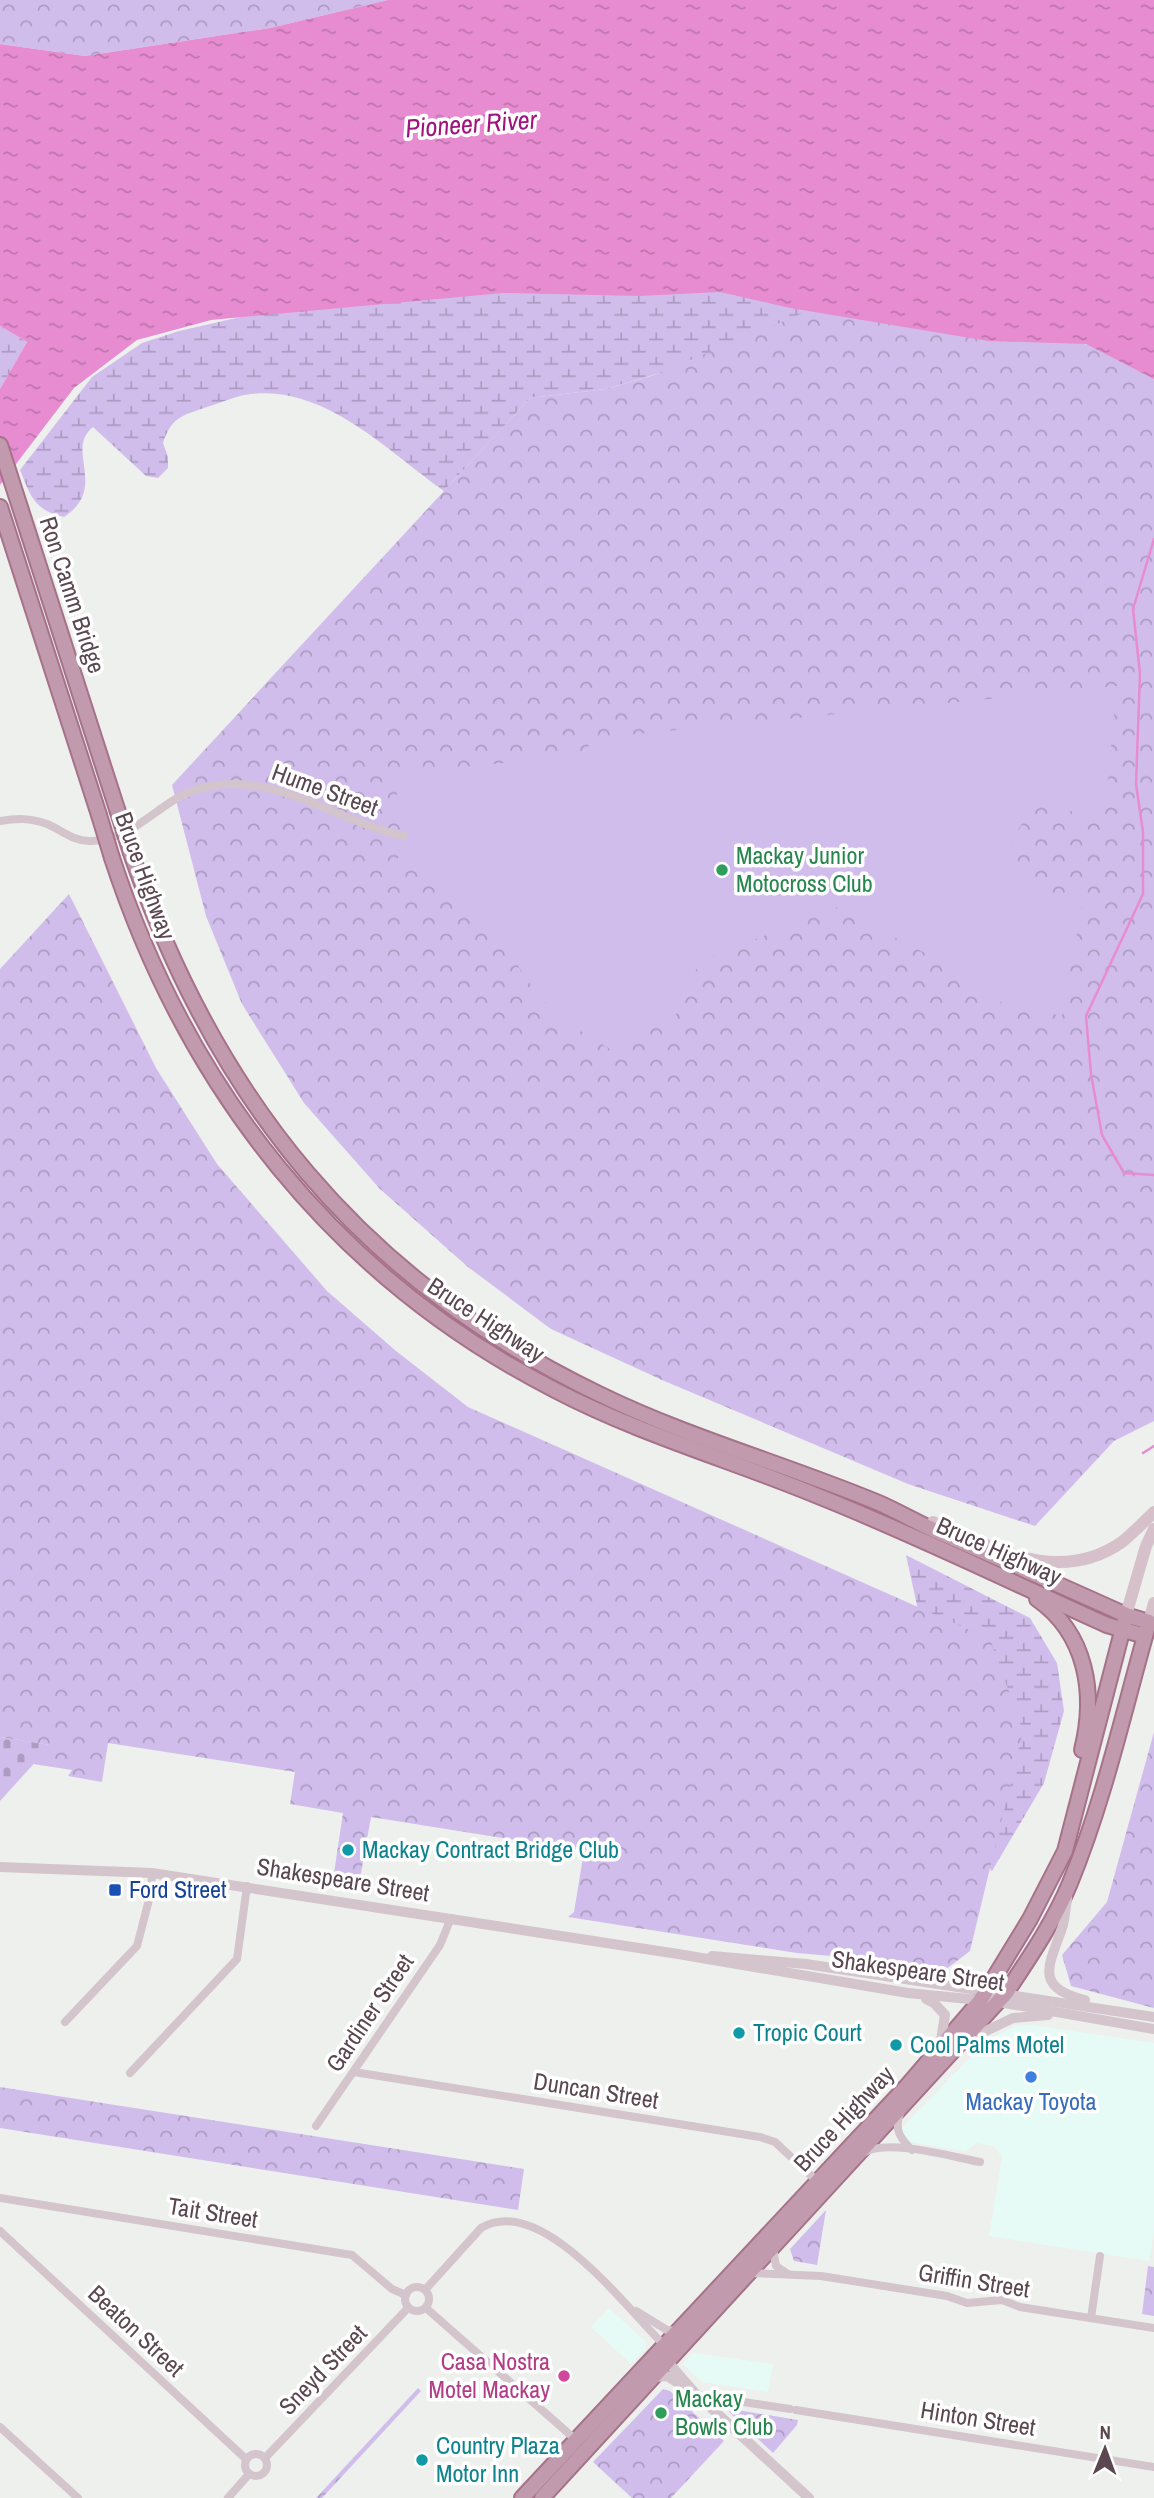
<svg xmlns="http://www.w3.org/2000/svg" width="1154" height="2498" font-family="'Archivo Narrow',sans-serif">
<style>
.commercial{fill:#e7fbf6}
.wetland{fill:url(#wetland-marsh)}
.cemetery{fill:url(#cemetery-stones)}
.park{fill:url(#park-crowns)}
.pitch{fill:#d1bdec}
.water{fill:url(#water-ripples)}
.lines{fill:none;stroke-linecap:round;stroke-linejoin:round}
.stream{stroke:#e78cd1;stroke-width:2.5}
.trunk-casing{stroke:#a67289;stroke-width:18}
.minor{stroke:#d4c4cc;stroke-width:8}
.tertiary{stroke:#d4c4cc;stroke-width:10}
.secondary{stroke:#d6c1ca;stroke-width:12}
.trunk{stroke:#c29aad;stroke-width:14}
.trunk-bridge-casing{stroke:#a67289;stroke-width:18;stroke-linecap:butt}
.trunk-bridge{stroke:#c29aad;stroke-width:14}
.leisure-dot{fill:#2e9e5b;stroke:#fff;stroke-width:2.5}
.culture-dot{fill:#0f9aa8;stroke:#fff;stroke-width:2.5}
.transit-dot{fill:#1a4fb4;stroke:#fff;stroke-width:2.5}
.shop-dot{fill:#3f7fe0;stroke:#fff;stroke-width:2.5}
.hotel-dot{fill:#d1479c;stroke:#fff;stroke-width:2.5}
.labels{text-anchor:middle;stroke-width:7;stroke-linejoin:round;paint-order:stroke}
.street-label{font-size:24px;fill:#5a4750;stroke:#fff}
.leisure-label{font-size:24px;fill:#27864d;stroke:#fff;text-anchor:start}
.culture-label{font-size:24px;fill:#0d838f;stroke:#fff;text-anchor:start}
.transit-label{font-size:24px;fill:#164399;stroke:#fff;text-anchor:start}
.shop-label{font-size:24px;fill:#366cbe;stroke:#fff}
.hotel-label{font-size:24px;fill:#b23c85;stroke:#fff;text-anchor:end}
.water-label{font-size:26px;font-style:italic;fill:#a0137d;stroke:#fff}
</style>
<defs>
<pattern id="wetland-marsh" width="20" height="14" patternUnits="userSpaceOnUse" patternTransform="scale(1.75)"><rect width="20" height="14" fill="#d1bdec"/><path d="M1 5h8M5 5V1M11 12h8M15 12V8" fill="none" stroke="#ad9bc2"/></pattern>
<pattern id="cemetery-stones" width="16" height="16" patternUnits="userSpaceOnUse" patternTransform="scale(1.75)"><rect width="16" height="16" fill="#d1bdec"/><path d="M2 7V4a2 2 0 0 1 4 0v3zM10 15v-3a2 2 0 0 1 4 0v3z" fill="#ad9bc2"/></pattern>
<pattern id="park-crowns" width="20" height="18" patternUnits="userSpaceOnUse" patternTransform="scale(1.75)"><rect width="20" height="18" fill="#d1bdec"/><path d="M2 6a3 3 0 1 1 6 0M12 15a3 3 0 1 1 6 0" fill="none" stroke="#ad9bc2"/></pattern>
<pattern id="water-ripples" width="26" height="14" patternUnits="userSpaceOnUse" patternTransform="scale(1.75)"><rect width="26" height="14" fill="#e78cd1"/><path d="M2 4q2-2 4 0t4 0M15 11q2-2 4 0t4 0" fill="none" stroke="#be74ac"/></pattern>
</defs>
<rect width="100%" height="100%" fill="#edf0ed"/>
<g class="commercial">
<path d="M1032,2025L1154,2043V2233L1149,2261L989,2236L1002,2157L994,2146L977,2143L966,2151L897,2140L895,2135L985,2042L1015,2026Z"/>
<path d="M609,2308L645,2341L646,2349L631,2364L591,2327Z"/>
<path d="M693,2353L773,2364L768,2392L702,2382L683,2364Z"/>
</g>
<g class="wetland">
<path d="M762,286L802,310L852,317L719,349L663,372L606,389L530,398L444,491C389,452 325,385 251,394C238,395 223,402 210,406C185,415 172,415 163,443L168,457V468L158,478L146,476L93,427C64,450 109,487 64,517C34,510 31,497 20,470L92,377L142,343L179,331L271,310L533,290Z"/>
<path d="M0,326L27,342L0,389Z"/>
<path d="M906,1555L1030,1618L1057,1663L1064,1711L1044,1783L992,1871L953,1822L928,1656Z"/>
</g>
<path class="cemetery" d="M0,1737L51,1745L0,1801Z"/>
<g class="park">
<path d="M0,0H388L270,28L85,56L0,44Z"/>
<path d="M818,307L954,312L1154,361V1421L1114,1441L1035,1526L908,1484L662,1380L551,1329L468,1267L380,1189L304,1103L242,1004L206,916L172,785L530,398L606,389L654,375Z"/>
<path d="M69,894L156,1068L217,1164L327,1291L396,1351L468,1407L990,1639L1023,1731L970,1951L945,1970L890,1961L797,1953L568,1917L574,1912L584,1851L371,1817L359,1884L333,1880L343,1813L290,1804L295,1772L108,1743L102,1782L68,1776L72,1770L33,1764L50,1745L0,1737V969Z"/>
<path d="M1154,1732V2008L1071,1986L1062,1955L1107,1902Z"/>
<path d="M0,2087L524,2169L518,2210L0,2128Z"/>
<path d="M826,2210L817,2265L794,2261L790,2249Z"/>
<path d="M1148,2266L1154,2267V2316L1142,2314Z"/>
<path d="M418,2388L421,2391L322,2498H316Z"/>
<path d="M663,2389L670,2391L724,2441L671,2498H632L593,2462Z"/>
<path d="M731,2409L798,2420L797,2425L773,2453L729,2412Z"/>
</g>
<path class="pitch" d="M1117,686L1104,819L1081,822L1058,796C1029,813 1016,823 1009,856L1029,872L1043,893L1084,895L1062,1016L966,994L943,962L867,924L840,906L700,961L670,1028L639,1020L615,1052L561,1019L535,991L510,954L416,868L397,862L405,829L398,805L395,774L579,755L597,738Z"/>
<path class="water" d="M388,0H1154V379L1086,344L988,341L790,308L720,292L639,296L503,293L211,320L137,340L74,388L0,485V389L27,342L0,326V44L85,56L270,28Z"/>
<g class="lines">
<g class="stream">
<path d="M1154,539L1133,609L1140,674L1136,784L1143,832V894L1086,1016L1091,1074L1102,1135L1124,1173L1154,1175"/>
<path d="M1143,1453L1154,1446"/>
</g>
<defs>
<g id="trunk">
<path d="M0,445L117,809"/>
<path d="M0,507L99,815"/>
<path d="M131,853C216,1100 361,1280 599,1394C689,1438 788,1465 881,1504C899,1512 916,1522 934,1530C998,1558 1062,1586 1126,1615L1149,1622C1124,1709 1105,1798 1070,1883C1054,1922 1029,1958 1006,1993L542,2498"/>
<path d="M112,858C188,1090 336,1278 555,1390C639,1434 731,1460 818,1496C916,1535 1011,1582 1107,1625L1145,1636"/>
<path d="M1037,1599C1087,1634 1096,1694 1082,1750"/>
<path d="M522,2498L906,2087L980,2001L1030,1919L1065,1851L1125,1620"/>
</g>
</defs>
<use href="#trunk" class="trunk-casing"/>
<g class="minor">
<path d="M0,821C17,818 30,818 47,824C62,830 74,842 91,841C132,840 154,808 185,794C261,760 332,821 404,836"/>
<path d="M65,2022L137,1946L151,1892L152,1873"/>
<path d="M354,2072L760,2137L775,2142L818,2182"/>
<path d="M130,2073L237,1959L247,1886"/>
<path d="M900,2113C894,2130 900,2138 912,2150"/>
<path d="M316,2126L440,1945L451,1918"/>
<path d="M863,2153C887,2138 953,2157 980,2162"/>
<path d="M0,2198L352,2255L392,2289L406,2295"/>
<path d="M0,2231L246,2459"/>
<path d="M773,2249L776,2266L788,2274"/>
<path d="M751,2273L821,2276L947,2296L967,2303L1002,2300L1020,2307L1154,2328"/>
<circle cx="417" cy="2299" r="12"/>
<path d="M425,2290L481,2228C541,2192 627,2309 664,2345"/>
<path d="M426,2308L576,2440"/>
<path d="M636,2311L667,2330L677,2331"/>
<path d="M1091,2318L1100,2256"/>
<path d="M697,2395L790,2409"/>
<path d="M796,2410L1154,2467"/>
<path d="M0,2427L78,2498"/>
<circle cx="256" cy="2465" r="11"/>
<path d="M265,2458L408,2308"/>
<path d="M228,2498L249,2474"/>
</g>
<g class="tertiary">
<path d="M0,1867L152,1873L678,1954L908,1993L999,2002L1154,2029"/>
<path d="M1067,1898C1066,1907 1065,1916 1063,1925C1051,1963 1031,1987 1085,2000"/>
<path d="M712,1956L806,1964L1154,2017"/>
<path d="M926,1999L934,2003L945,2015L940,2046"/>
<path d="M965,2041L1013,2018L1048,2015"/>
<path d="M668,2362L694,2392"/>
<path d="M654,2377L667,2376L696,2394L809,2498"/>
</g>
<g class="secondary">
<path d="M933,1522C994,1548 1059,1586 1122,1542C1133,1533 1144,1522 1154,1512"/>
<path d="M1126,1615L1146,1546L1154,1529"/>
<path d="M1149,1622L1154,1603"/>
</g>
<use href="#trunk" class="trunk"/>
<defs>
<g id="trunk-bridge">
<path d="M117,809L131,853"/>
<path d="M99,815L112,858"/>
</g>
</defs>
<use href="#trunk-bridge" class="trunk-bridge-casing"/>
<use href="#trunk-bridge" class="trunk-bridge"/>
</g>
<g class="leisure-dot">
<circle cx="722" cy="870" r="7"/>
<circle cx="661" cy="2413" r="7"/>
</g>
<g class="culture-dot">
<circle cx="348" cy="1850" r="7"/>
<circle cx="739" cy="2033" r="7"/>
<circle cx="896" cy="2045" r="7"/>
<circle cx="422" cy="2460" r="7"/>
</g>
<rect class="transit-dot" x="108" y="1883" width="14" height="14" rx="3.5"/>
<circle class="shop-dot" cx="1031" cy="2077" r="7"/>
<circle class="hotel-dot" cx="564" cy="2376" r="7"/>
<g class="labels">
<g class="street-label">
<text transform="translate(72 595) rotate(72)" y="8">Ron Camm Bridge</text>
<text transform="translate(325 790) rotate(20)" y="8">Hume Street</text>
<text transform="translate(145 876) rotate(70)" y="8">Bruce Highway</text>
<text transform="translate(486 1320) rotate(33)" y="8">Bruce Highway</text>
<text transform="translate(999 1551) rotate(24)" y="8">Bruce Highway</text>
<text transform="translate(343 1880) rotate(9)" y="8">Shakespeare Street</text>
<text transform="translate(918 1971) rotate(8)" y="8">Shakespeare Street</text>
<text transform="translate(370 2013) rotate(-56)" y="8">Gardiner Street</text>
<text transform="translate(596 2091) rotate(9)" y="8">Duncan Street</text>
<text transform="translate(844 2119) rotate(-47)" y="8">Bruce Highway</text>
<text transform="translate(213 2213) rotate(9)" y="8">Tait Street</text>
<text transform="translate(974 2281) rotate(9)" y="8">Griffin Street</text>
<text transform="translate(136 2331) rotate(43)" y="8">Beaton Street</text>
<text transform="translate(323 2370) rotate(-46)" y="8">Sneyd Street</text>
<text transform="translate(978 2419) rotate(9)" y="8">Hinton Street</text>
</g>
<g class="leisure-label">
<text x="736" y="864">Mackay Junior<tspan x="736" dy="28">Motocross Club</tspan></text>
<text x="675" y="2407">Mackay<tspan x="675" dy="28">Bowls Club</tspan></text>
</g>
<g class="culture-label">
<text x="362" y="1858">Mackay Contract Bridge Club</text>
<text x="753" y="2041">Tropic Court</text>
<text x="910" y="2053">Cool Palms Motel</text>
<text x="436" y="2454">Country Plaza<tspan x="436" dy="28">Motor Inn</tspan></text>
</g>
<g class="transit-label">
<text x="129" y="1898">Ford Street</text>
</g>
<g class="shop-label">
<text x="1031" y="2110">Mackay Toyota</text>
</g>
<g class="hotel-label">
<text x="550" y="2370">Casa Nostra<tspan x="550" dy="28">Motel Mackay</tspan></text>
</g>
<g class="water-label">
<text transform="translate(471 124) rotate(-4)" y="9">Pioneer River</text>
</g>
</g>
<g transform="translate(1105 2449) rotate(1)" stroke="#ffffff" stroke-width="5" paint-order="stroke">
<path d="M0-5L12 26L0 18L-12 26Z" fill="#5a4750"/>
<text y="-10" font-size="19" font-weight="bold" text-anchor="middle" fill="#5a4750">N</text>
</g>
</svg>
